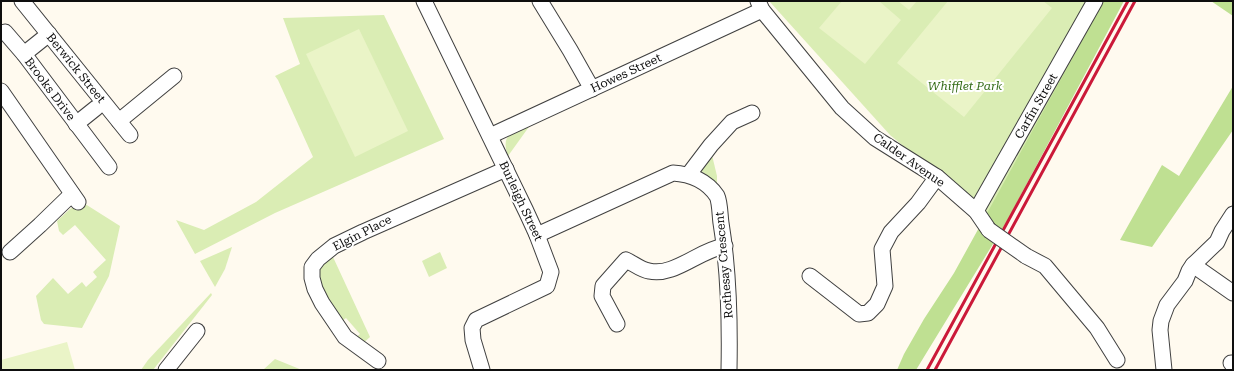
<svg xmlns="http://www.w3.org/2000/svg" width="1234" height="371" font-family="'Roboto Serif',serif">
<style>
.green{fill:#daedb4}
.forest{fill:#bfe092}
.pitch{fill:#eaf4c7}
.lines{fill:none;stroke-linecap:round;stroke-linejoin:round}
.minor-casing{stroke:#414141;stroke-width:17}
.minor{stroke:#fff;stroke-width:15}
.rail{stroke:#cb1939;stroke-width:3}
.minor-bridge-casing{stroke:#414141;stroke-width:17;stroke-linecap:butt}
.minor-bridge{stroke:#fff;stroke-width:15}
.labels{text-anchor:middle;stroke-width:4;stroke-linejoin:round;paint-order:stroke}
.street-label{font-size:12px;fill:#0e0e0e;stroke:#fff}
.park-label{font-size:12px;font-style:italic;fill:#356c18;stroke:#fff}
</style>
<rect width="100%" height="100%" fill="#fffaef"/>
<g class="green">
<path d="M771,1H1108L991,218L890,135L770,2Z"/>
<path d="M384,15L444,139L275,213L195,254L176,220L204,230L256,202L313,157L278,80L275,76L300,64L283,18Z"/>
<path d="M531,124L508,156C500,133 513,132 531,124Z"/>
<path d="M711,151L717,176V184L700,170Z"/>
<path d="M82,202L120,226L109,276L82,328L44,324L41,320L36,296L53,278L68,294L82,282L86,287L97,277L93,272L106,260L75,225L63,235L59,231L57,221L70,209Z"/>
<path d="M232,247L225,269L215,287L200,261Z"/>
<path d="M440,252L447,268L429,277L422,261Z"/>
<path d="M333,257L370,337L361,345L354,339L360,334L346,318L338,324L320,295L318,266Z"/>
<path d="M211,293L212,295L153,370H141L148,360Z"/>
<path d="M275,359L302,370H263Z"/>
</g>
<g class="forest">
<path d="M1104,1H1124L1007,221L916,370H897L904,354L924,319L954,273Z"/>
<path d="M1211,1H1233V16Z"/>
<path d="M1233,86V130L1152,247L1120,240L1162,165L1179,176Z"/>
</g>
<g class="pitch">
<path d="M842,1H879L901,20L865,64L819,28Z"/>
<path d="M898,1H917L909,10Z"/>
<path d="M948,1H1043L1052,8L964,117L897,63Z"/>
<path d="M359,29L408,131L355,157L306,54Z"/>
<path d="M67,342L75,370H1V360Z"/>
</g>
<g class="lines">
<defs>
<g id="minor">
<path d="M22,1L130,135"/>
<path d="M424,1L526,211L537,235L551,272L547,286L476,320L472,328L473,340L482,370"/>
<path d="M540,1L570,50L592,89"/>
<path d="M758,1L762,10L842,108L875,138L937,177L976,211L989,230"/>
<path d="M5,32L24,54L109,167"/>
<path d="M24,54L49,34"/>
<path d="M1,91L78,202"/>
<path d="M119,121L174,76"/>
<path d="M76,124L96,108"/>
<path d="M490,136L762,10"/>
<path d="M689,174L711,145L732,122L752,113"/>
<path d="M976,211L1095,1"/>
<path d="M537,235L673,173C690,174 707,181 717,196C720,202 720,217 721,223C729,272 730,321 729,370"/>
<path d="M10,252L40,225L72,194"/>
<path d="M1026,256L1045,266L1097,328L1117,360"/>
<path d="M1193,265L1233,293"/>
<path d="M810,276L859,314L868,313L877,304L885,286L882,249L891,232L918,203L937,177"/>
<path d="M617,324L602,296L603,286L626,260C633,263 641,270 649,271C674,277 699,250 725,246"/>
<path d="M378,361L345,337L322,303L315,289L312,278V267L318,259L334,246L363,232L506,169"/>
<path d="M1231,363H1233"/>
<path d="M166,370L197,331"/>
<path d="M1164,370L1160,330L1161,321L1167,305L1185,281L1189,271L1193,265L1217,242L1222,231L1233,214"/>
</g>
</defs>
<use href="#minor" class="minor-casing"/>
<use href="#minor" class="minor"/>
<g class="rail">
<path d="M927,370L1128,1"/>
<path d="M935,370L1135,1"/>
</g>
<defs>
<path id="minor-bridge" d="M989,230L1026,256"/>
</defs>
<use href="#minor-bridge" class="minor-bridge-casing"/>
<use href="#minor-bridge" class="minor-bridge"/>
</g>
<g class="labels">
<g class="street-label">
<text transform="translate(76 68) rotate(51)" y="4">Berwick Street</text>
<text transform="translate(626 73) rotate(-25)" y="4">Howes Street</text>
<text transform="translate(50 89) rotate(53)" y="4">Brooks Drive</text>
<text transform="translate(1036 106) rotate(-60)" y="4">Carfin Street</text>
<text transform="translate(909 160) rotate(35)" y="4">Calder Avenue</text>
<text transform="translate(521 201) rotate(65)" y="4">Burleigh Street</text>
<text transform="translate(362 233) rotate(-27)" y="4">Elgin Place</text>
<text transform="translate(724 265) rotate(-95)" y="4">Rothesay Crescent</text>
</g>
<g class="park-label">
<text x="965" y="90">Whifflet Park</text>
</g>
</g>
<rect width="1234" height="371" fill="none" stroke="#0e0e0e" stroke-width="4"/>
</svg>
